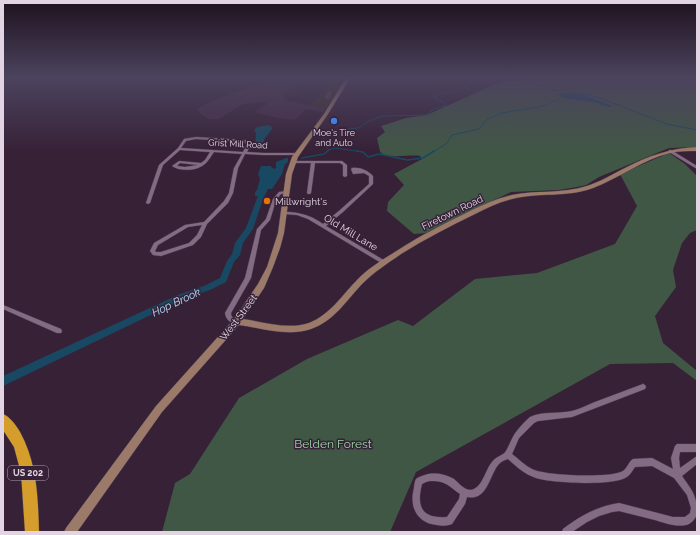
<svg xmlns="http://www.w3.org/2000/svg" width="700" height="535" font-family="Raleway,sans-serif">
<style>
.commercial{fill:#3d2e22}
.built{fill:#452b46}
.green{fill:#415745}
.water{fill:#194962}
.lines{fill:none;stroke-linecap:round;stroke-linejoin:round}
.stream-far1{stroke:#194962;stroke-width:1}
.stream{stroke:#194962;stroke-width:1.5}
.river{fill:#194962;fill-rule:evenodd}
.street-casing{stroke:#503f51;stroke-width:1}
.secondary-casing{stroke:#503f51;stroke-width:1}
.highway-casing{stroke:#503f51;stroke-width:1}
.street{fill:#846b84;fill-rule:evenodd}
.secondary{fill:#9c7a6a;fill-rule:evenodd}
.highway{fill:#d49d2c;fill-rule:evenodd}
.wall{fill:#583c59}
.shaded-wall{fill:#473148}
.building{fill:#664667;stroke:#473148}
.shop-dot{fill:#3f7fe0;stroke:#362137;stroke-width:1.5}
.food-dot{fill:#e8710a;stroke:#362137;stroke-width:1.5}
.labels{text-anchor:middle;stroke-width:3;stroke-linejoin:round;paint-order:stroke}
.far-poi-label{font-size:9px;fill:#e2d4e3;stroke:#362137}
.far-street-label{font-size:9px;fill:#e2d4e3;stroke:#362137}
.shield{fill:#362137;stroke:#ae9eaf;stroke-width:1}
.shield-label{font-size:9px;font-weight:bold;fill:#e2d4e3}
.poi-label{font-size:10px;fill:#e2d4e3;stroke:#362137;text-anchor:start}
.street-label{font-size:10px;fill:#e2d4e3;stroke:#362137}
.water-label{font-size:11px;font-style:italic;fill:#b6e1fb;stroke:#362137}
.near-park-label{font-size:12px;fill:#98d8a5;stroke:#362137}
</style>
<rect width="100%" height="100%" fill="#362137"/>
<path class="commercial" d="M333,78H343V80L329,105L327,108L311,105L325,90L322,88L325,83Z"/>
<path class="built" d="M273,78H301L308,80L282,94L286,101L326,108L323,112L306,109L295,120L278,118L254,112L267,104L265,102H255L243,104L219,119H210L203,116L197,109L212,101Z"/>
<g class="green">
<path d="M534,78H697V147L669,148L599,177L586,185L577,187L559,190L511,192L426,233L414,234L387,211L388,202L404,185L394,174L422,159L420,156C411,154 383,160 380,151C379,147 378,142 377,138L385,132L381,126L406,118L427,115L500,82L523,80Z"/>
<path d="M669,153L685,164L697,176V230L690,233L682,243L673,270L676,287L655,316L663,343L697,371V381L673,363L610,364L416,472L390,532H162L175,483L190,474L239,398L307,359L398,320L413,326L475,279L537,273L615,244L637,206L620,174Z"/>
</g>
<g class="water">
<path d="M562,92L581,94L613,106L608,107L597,103L564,98L558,95Z"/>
<path d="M269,125L273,128L265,138L261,148L255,150L256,133L254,130L257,127Z"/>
<path d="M286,158H288V162L285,164L282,174L272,189H268L264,197L255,196V192L257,190L260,179L258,174L261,166H270L274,169L276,168V162Z"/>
</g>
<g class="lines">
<g class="stream-far1">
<path d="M519,79L553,90H568"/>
<path d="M571,91L597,97L621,106"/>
<path d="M550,103L558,99"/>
<path d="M623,107L667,124L697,130"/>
<path d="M535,108L549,104"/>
<path d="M329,150L335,148L363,152"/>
<path d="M326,152L329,150L322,142L325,134L330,131L358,128L371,120L383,116L426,115L434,109L445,106L446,104L434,98L436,95L459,90L470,85V81L488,84L493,79L510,80L521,78"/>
<path d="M433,152L446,144L452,135L479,129L486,120L501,113L533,108"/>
</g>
<g class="stream">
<path d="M357,151L363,152L368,157L379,154L407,160L423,158L434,151"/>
<path d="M302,158L324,154L328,151"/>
</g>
<path class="river" d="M264,185L267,187L253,229L243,243L240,255L234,262L226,282L210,290L186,298L3,386V376L180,294L204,286L220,278L227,261L232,254L235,243L246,228L261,187Z"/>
<defs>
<g id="street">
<path d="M196,137L246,140L250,144V146L247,152L264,153H296L298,154L296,155H264L245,154L238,168L233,193L228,203L207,224L201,237L193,245L161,256L153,255L150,251L154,243L185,225L204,222L224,201L229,193L234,168L242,154L214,152C211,156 209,160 206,163C198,171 181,172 172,166L179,161L201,163L205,160L210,152L180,150L163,165L150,203L148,204L146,203L159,165L178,148L184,139ZM196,139L244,142L246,144V146L243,152L181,148L186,141ZM180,163L198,165L185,167L177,166ZM202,225L197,235L189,243L161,252H156L155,251L158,245L188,227Z"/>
<path d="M669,150H671L697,166V169L669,152Z"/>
<path d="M292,161H342L347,165V176L345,177L343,176V165L340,163H315L311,193L310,194H308L307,193L311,163H292Z"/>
<path d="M352,168C360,167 367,170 373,176V184L343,212L326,226L387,262V264H383L308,219L297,215L284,214L282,213C289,210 304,214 311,217C315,219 319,221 323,224L340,210L369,184V176L364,173L353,174L351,169Z"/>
<path d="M287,191L289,192L288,193L281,194L276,200L270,220L261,230L251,278L231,313C231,319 235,318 239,319L240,321L239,323C232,324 226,321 225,313L245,278L257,229L266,219L273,199L279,192Z"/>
<path d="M3,305L61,329L62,331L61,333H57L3,309Z"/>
<path d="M643,384L645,385L646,387L645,389L572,417L538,421L534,423L519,438L512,454C519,459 524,465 532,469C545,476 607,478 621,472C627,470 628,462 633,459L652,458L673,469L671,458L675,446L677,444H697V452H680L679,458L680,468L697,456V464L682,476C691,489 697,495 697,512C697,518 691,524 686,525C675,527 665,523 655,520C643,517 631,514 619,511L612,512L599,516L587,522L572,532H562L563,529C580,516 598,506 619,503L673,517H685L690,513L691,508L687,495L674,478L652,466L635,467C632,471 630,476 625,478C610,486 552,483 536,478C524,474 517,467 508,459C505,460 502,461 499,464C489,475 488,501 467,497L465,504L452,524C447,526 442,526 437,525C417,523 409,507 414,488C414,485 415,481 416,479C418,477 422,476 425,475C434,472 445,474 454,479C459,483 466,493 474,489C483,485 486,469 492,462C496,456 503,456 506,451C509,446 511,440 514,435C517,430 526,420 530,417C541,411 560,414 572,411C580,409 587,405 595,402C611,396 627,390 643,384ZM430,481C445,480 449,486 460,494L459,499L447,517C422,519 416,507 422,484L426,482Z"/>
</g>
<path id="secondary" d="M346,78H350L328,114L298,157L292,174L284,233L280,248L273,267L264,288L243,319C264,322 288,330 309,323C330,315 343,294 358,279C369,268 382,260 395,252C419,236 446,223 472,210C485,204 498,198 512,195C536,190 562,194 587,186C600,182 613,174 625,168C648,156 671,148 697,147V151C688,151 679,151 670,153C642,160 619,178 593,188C566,198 538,192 512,199C499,202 487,208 475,214C450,226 425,239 401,254C388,263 374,272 362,284C346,301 334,321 311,329C287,337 262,328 239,325L162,412L77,532H64L66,528L156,406L234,319L258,284L267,267L278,233L286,174L292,157L324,114Z"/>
<path id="highway" d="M3,414C10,417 16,425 20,432C37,463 38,497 39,532H25L21,473L14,447L3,430Z"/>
</defs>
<use href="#street" class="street-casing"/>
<use href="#secondary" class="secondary-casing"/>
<use href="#highway" class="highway-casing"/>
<use href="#street" class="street"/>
<use href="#secondary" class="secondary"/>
<use href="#highway" class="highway"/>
</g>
<path class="wall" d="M325,95H332L329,99L325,98Z"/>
<path class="shaded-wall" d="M332,92V95L329,99V96Z"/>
<path class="building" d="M328,92H332L329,96L325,95Z"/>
<linearGradient id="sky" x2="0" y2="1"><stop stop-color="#1e121e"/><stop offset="0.51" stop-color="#4c435e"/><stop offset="1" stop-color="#4c435e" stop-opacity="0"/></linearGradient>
<rect width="700" height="152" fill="url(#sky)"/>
<circle class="shop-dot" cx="334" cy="121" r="4"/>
<circle class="food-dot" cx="267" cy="201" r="4"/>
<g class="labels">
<g class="far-poi-label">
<text x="334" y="136">Moe's Tire<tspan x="334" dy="10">and Auto</tspan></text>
</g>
<g class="far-street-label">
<text transform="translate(238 144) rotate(3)" y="3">Grist Mill Road</text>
</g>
<rect class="shield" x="8" y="466" width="40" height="14" rx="3"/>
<g class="shield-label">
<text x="28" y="476">US 202</text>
</g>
<g class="poi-label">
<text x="275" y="205">Millwright's</text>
</g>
<g class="street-label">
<text transform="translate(452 212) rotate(-26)" y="4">Firetown Road</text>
<text transform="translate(351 232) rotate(31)" y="4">Old Mill Lane</text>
<text transform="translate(238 317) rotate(-53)" y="4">West Street</text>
</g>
<g class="water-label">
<text transform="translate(176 302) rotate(-25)" y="4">Hop Brook</text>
</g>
<g class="near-park-label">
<text x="333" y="448">Belden Forest</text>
</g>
</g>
<rect width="700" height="535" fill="none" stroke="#e2d4e3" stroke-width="8"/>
</svg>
